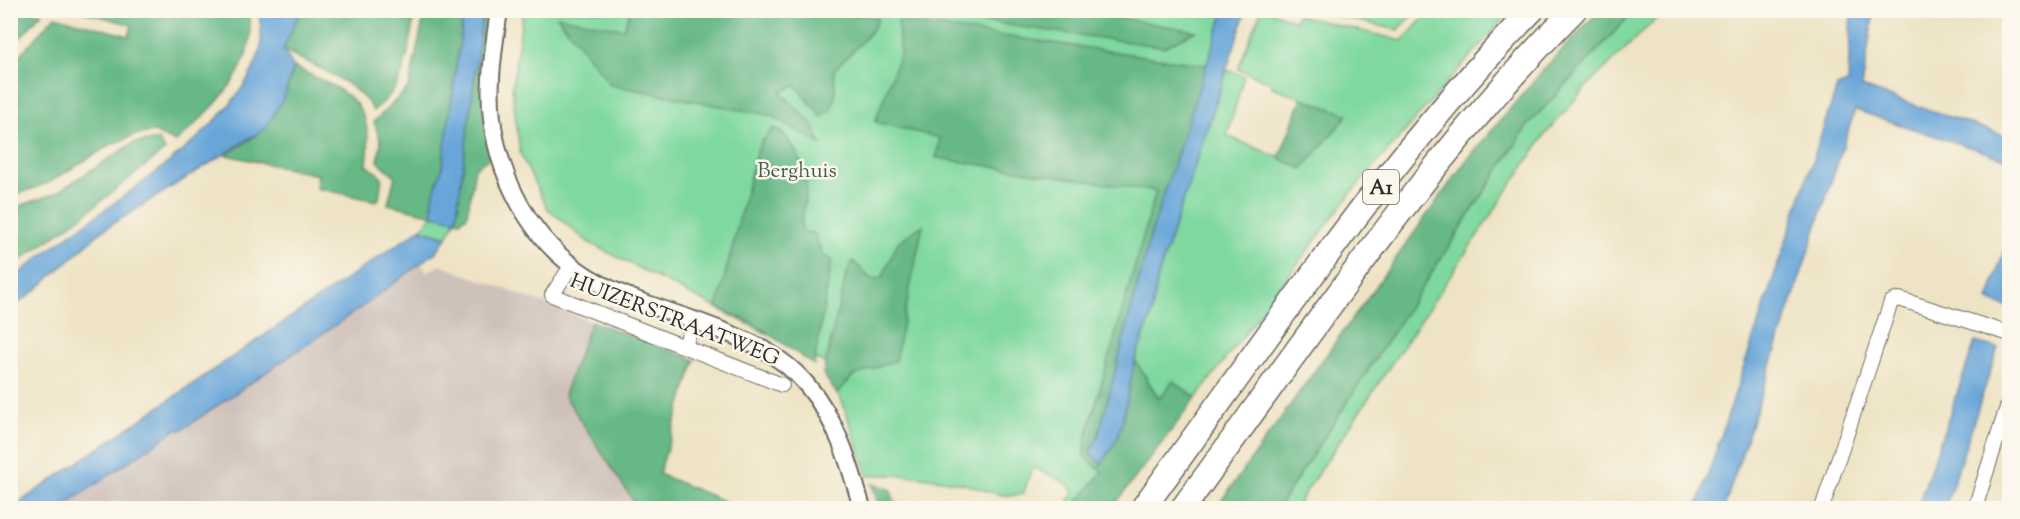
<svg xmlns="http://www.w3.org/2000/svg" width="2020" height="519" font-family="'Sorts Mill Goudy',serif">
<style>
.industrial{fill:#cec1ba}
.green{fill:#7ed89f;stroke:#548265;stroke-width:1.5}
.forest{fill:#66b886;stroke:#487258;stroke-width:1.5}
.water{fill:#67a6d9;stroke:#496882;stroke-width:1.5}
.lines{fill:none;stroke-linecap:round;stroke-linejoin:round}
.minor-casing{stroke:#6f6b61;stroke-width:16}
.tertiary-casing{stroke:#6f6b61;stroke-width:20}
.motorway-casing{stroke:#6f6b61;stroke-width:27}
.minor{stroke:#fff;stroke-width:14}
.tertiary{stroke:#fff;stroke-width:16}
.motorway{stroke:#fff;stroke-width:24}
.labels{text-anchor:middle;stroke-width:5;stroke-linejoin:round;paint-order:stroke}
.shield{fill:#fbf7ec;stroke:#696865;stroke-width:1.5}
.shield-label{font-size:20px;font-weight:bold;fill:#2b2b2b}
.park-label{font-size:21px;fill:#445f4e;stroke:#fbf7ec}
.street-label{font-size:21px;fill:#2b2b2b;stroke:#fbf7ec}
</style>
<rect width="100%" height="100%" fill="#fbf7ec"/>
<filter id="ink" filterUnits="userSpaceOnUse"><feTurbulence type="fractalNoise" baseFrequency=".0167" numOctaves="2"/><feDisplacementMap in="SourceGraphic" scale="12" xChannelSelector="R" yChannelSelector="G"/><feConvolveMatrix kernelMatrix="1 2 1 2 8 2 1 2 1" color-interpolation-filters="sRGB"/></filter>
<filter id="wash" filterUnits="userSpaceOnUse"><feTurbulence type="fractalNoise" baseFrequency=".008" numOctaves="4" result="noise"/><feDisplacementMap in="SourceGraphic" scale="24" xChannelSelector="R" yChannelSelector="G"/><feGaussianBlur stdDeviation="1.35" result="paint"/><feColorMatrix in="noise" values="0 0 0 0 0 0 0 0 0 0 0 0 0 0 0 0 0 1.4 0 .05"/><feComposite in="paint" operator="in"/></filter>
<g filter="url(#wash)">
<rect width="100%" height="100%" fill="#eee3c4"/>
<path class="industrial" d="M421,263L427,272L440,265L591,321L564,395L638,508H61L178,428L181,431L362,307Z"/>
<g class="green">
<path d="M523,11H1233L1174,200L1119,323L1087,435L1085,456L1102,472L1073,508L1066,506L1073,493L1068,484L1033,467L1023,494C1001,499 985,489 964,484C934,478 898,473 868,476L842,401L837,394L842,387L826,364L588,242L547,208L520,153L512,88Z"/>
<path d="M1261,11H1270L1295,21L1297,15L1402,41L1430,11H1510L1351,193L1196,398L1173,381L1159,399L1135,360L1151,316L1158,276L1227,70L1244,76L1227,136L1280,158L1347,115L1272,87L1273,83L1238,69Z"/>
<path d="M1315,11H1417L1398,30Z"/>
<path d="M1634,11H1664L1586,87L1544,136L1295,508H1278L1528,125Z"/>
<path d="M433,215L456,220L447,237L421,229Z"/>
</g>
<g class="forest">
<path d="M11,10L42,13L11,48L10,11Z"/>
<path d="M630,10H824L878,18C872,36 847,55 834,70C835,89 839,106 822,117L795,85L780,92L812,124L821,144L772,116L611,85L557,16L624,29Z"/>
<path d="M80,11H248C249,19 251,30 250,39C244,81 206,115 176,142L154,132L135,135L110,145L50,182L11,197V65L55,16L129,36L132,25Z"/>
<path d="M300,11H415C407,52 409,84 373,111C360,83 310,64 283,50Z"/>
<path d="M425,11H464L442,170L432,206L433,215L388,204L395,176L378,161L381,142L374,122L409,87Z"/>
<path d="M483,11H490L484,80L491,157L475,168L467,216L460,221L456,220Z"/>
<path d="M909,11H1078L1196,31L1164,47Z"/>
<path d="M1599,11H1634L1528,125L1278,508H1216L1466,161L1544,69Z"/>
<path d="M898,21L1207,65L1150,237L1099,434L1090,452L1101,465L1122,422L1135,360L1159,399L1173,381L1196,398L1112,508H1073L1102,472L1084,456L1087,435L1156,191L936,158L940,138L875,122L900,54Z"/>
<path d="M294,67C346,92 375,99 367,165L382,177L379,199L376,201L316,188L318,175L226,155C272,127 277,117 294,67Z"/>
<path d="M1302,98L1348,115L1302,169L1279,158Z"/>
<path d="M774,128C793,137 809,174 806,194C805,208 800,217 802,232L814,233L823,256L832,260L814,365L756,325L717,307L756,153L762,141Z"/>
<path d="M158,140L165,150L80,218L11,267V209L56,193L133,143Z"/>
<path d="M923,225L895,361L853,376L837,394L823,374L846,275L853,261L871,279L882,278L898,242Z"/>
<path d="M591,321L695,360L659,474L740,508H638L564,395Z"/>
<path d="M872,484L890,489L897,508H879Z"/>
</g>
<g class="water">
<path d="M259,11H300L283,50L294,67L284,97L266,128L103,230L36,290L11,309V281C76,220 236,139 260,51C263,37 260,25 259,11Z"/>
<path d="M464,11H483L456,220L433,215C431,197 435,186 442,170Z"/>
<path d="M1224,11H1246L1158,276L1151,316L1135,360L1122,422L1117,439L1101,465L1090,452L1099,434L1150,237Z"/>
<path d="M1851,11H1874L1862,87L2009,137V160L1855,110L1724,508H1697L1837,87L1848,83Z"/>
<path d="M420,229L447,237L436,252L362,307L180,431L178,428L61,508H11Z"/>
<path d="M2009,236V308L1988,300Z"/>
<path d="M1975,342L1998,348L1945,508H1917Z"/>
</g>
</g>
<g filter="url(#ink)">
<g class="lines">
<defs>
<g id="minor">
<path d="M572,265L552,295L782,385"/>
<path d="M685,346L694,320"/>
<path d="M1822,508L1891,302L1899,299L2010,334"/>
<path d="M1975,508L2010,398"/>
</g>
<path id="tertiary" d="M499,10C496,33 492,56 491,78C486,158 525,243 597,282C626,298 662,309 694,320C735,335 778,350 807,385C837,420 850,465 862,508"/>
<g id="motorway">
<path d="M1143,508C1267,339 1385,161 1532,10"/>
<path d="M1183,508C1308,338 1425,161 1574,10"/>
</g>
</defs>
<use href="#minor" class="minor-casing"/>
<use href="#tertiary" class="tertiary-casing"/>
<use href="#motorway" class="motorway-casing"/>
<use href="#minor" class="minor"/>
<use href="#tertiary" class="tertiary"/>
<use href="#motorway" class="motorway"/>
</g>
</g>
<g class="labels">
<rect class="shield" x="1363" y="170" width="36" height="34" rx="4.5"/>
<g class="shield-label">
<text x="1381" y="194">A1</text>
</g>
<g class="park-label">
<text x="797" y="177">Berghuis</text>
</g>
<g class="street-label">
<text transform="translate(675 319) rotate(21)" y="7">HUIZERSTRAATWEG</text>
</g>
</g>
<rect width="2020" height="519" fill="none" stroke="#fbf7ec" stroke-width="36"/>
</svg>
